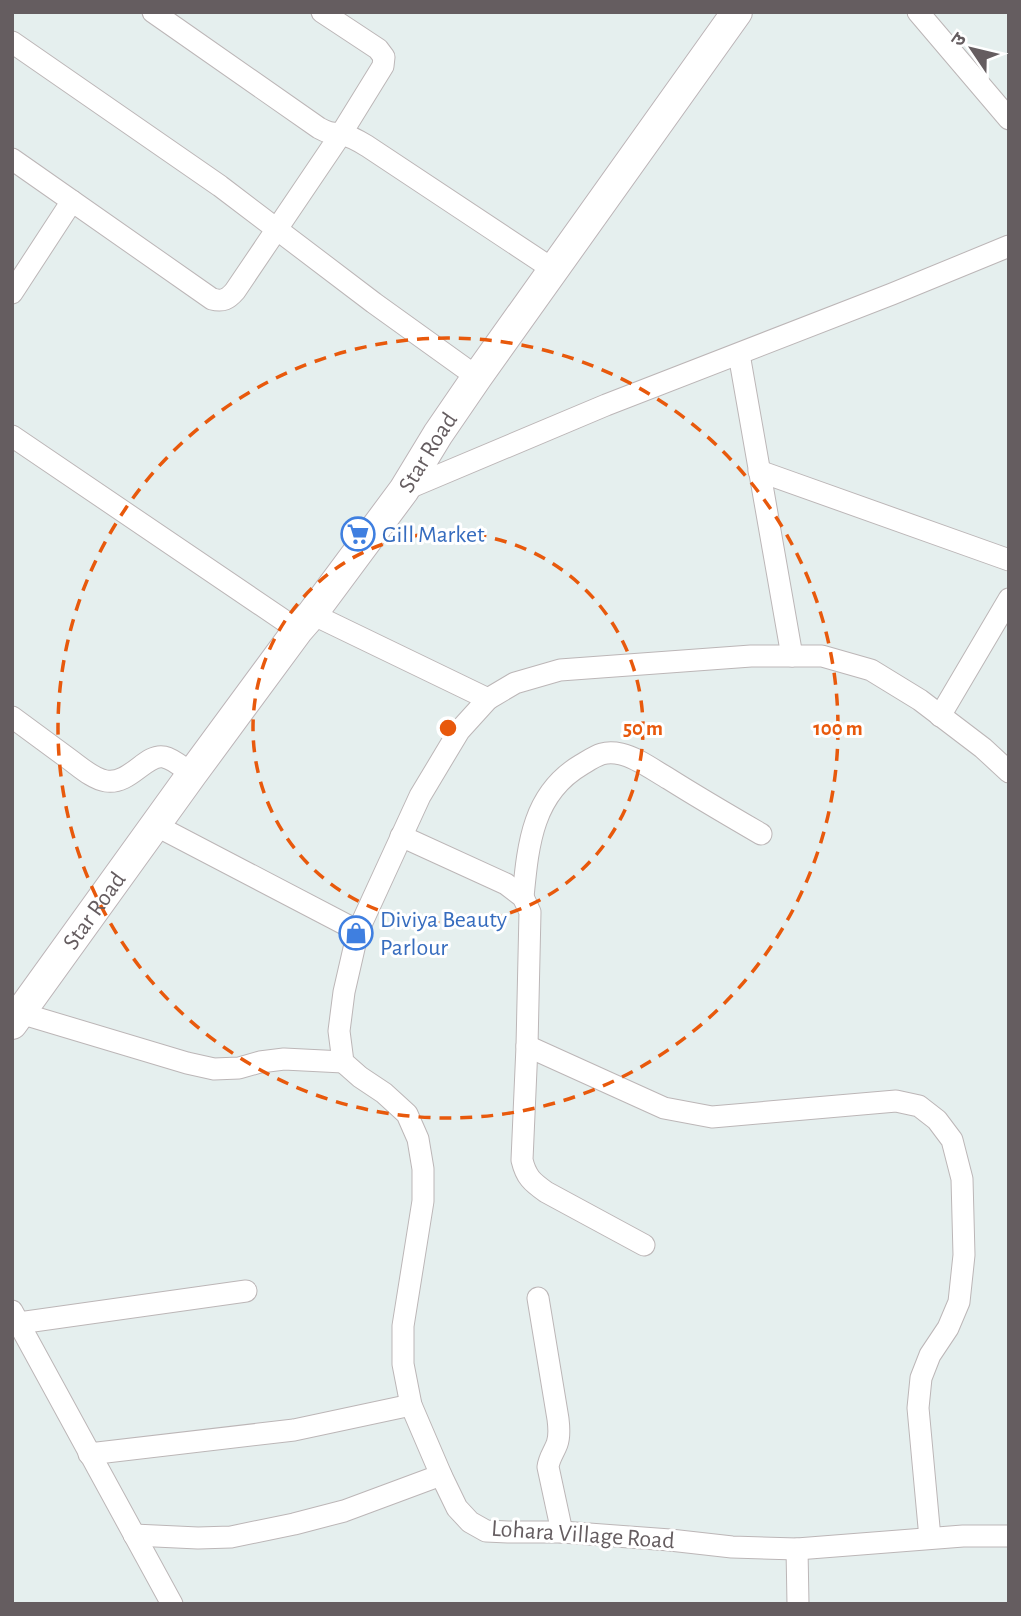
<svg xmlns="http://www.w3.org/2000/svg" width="1021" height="1616" font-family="'Alegreya Sans','Noto Sans Devanagari',sans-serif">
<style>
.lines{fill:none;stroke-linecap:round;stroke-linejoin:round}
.street-casing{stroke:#bcb6b7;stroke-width:23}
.secondary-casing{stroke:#bcb4b7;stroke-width:32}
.street{stroke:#fff;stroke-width:21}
.secondary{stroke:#fff;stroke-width:30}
.ring{fill:none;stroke:#e8590c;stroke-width:3.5;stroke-dasharray:12 9}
.labels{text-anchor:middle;stroke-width:6;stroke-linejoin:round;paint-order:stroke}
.street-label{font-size:24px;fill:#655d60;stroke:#fff}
.shop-label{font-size:24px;fill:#366cbe;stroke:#fff;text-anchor:start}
.centre{fill:#e8590c;stroke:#fff;stroke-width:3.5}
.ring-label{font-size:21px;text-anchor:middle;font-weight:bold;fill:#e8590c;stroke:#fff;stroke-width:6;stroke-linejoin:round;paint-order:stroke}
</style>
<rect width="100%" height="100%" fill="#e5efee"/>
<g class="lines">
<defs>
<g id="street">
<path d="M153,12L319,128C328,133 331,133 341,134C350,136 359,141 367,146L554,270"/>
<path d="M918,12L1009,119"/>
<path d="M12,42L220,186L374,303L477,377"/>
<path d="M12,159L212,299C223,302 228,299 235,291L341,134L383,66L384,57L378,49L322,12"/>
<path d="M12,293L72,201"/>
<path d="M739,354L792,656"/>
<path d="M12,436L298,630"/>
<path d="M759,471L1009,560"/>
<path d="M404,490L606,405L892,294L1009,246"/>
<path d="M312,614L488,699L459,731L420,796L358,931L344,992L339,1031L343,1062L360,1077L384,1093L407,1114L418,1139L423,1169V1201L403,1326V1364L411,1405L441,1475L457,1508L470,1522L486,1531L508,1532H562L670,1540L732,1547L797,1549L963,1536H1009"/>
<path d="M488,699L515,683L560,670L751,656H822L871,670L920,700L983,748L1009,772"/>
<path d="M940,716L1009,599"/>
<path d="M12,717C31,731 50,745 69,759C80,767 93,779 106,781C130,785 146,753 164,757C174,759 184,769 192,774"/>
<path d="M155,825L358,931"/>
<path d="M401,836L506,884L523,897L530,912L527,1046L522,1160C526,1177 532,1182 546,1192L644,1245"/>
<path d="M523,897C528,846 532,794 581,765C596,756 603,750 621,754C636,757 655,771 669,779C699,798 730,816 761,834"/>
<path d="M20,1013L187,1063L214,1069L239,1068L260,1062L284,1059L343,1062"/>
<path d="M527,1046L664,1108L712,1117L896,1101L919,1106L937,1120L952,1140L962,1179L964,1255L959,1302L948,1328L930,1355L921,1378L918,1408L930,1538"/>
<path d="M538,1298L558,1419C559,1427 560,1436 557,1444C554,1452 549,1458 548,1467L562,1532"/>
<path d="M12,1311L172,1604"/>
<path d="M19,1323L246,1291"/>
<path d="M89,1454L294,1430L411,1405"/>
<path d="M134,1535L198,1538L231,1537L294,1524L344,1511L441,1475"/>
<path d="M797,1549L798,1604"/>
</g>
<g id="secondary">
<path id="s1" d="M12,1024L192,774L298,630L312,614L404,490L438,434L477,377L737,12"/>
</g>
</defs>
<use href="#street" class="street-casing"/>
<use href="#secondary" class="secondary-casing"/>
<use href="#street" class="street"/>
<use href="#secondary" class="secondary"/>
</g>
<g class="ring">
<circle cx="448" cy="728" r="195"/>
<circle cx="448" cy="728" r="390"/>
</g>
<defs>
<symbol id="supermarket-ring" viewBox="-11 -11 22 22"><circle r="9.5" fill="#fff" stroke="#3f7fe0" stroke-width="1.5"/><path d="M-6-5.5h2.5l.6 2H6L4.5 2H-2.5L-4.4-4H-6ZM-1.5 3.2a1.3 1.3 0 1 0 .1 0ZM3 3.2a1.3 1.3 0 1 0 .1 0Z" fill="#3f7fe0"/></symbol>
<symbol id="shop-ring" viewBox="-11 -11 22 22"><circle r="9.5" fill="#fff" stroke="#3f7fe0" stroke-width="1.5"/><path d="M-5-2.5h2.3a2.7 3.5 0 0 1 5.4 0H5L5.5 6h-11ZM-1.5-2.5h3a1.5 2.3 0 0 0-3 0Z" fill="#3f7fe0"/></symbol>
</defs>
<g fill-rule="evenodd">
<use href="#supermarket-ring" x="339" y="515" width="38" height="38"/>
<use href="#shop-ring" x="337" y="914" width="38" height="38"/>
</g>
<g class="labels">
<g class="street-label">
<text dy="8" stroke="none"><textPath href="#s1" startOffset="707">Star Road</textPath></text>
<text dy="8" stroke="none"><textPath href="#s1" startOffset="140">Star Road</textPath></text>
<text transform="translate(583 1534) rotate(4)" y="8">Lohara Village Road</text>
</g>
<g class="shop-label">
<text x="382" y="542">Gill Market</text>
<text x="380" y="927">Diviya Beauty<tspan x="380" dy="28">Parlour</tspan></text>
</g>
</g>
<circle cx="448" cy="728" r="10" class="centre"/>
<g class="ring-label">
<text x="643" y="735">50 m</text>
<text x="838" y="735">100 m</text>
</g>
<rect width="1021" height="1616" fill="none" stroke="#655d60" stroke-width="28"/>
<g transform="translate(972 49) rotate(305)" stroke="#ffffff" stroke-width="5" paint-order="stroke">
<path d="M0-5L12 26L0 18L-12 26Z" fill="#655d60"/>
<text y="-10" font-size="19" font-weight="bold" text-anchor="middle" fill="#655d60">उ</text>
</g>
</svg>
